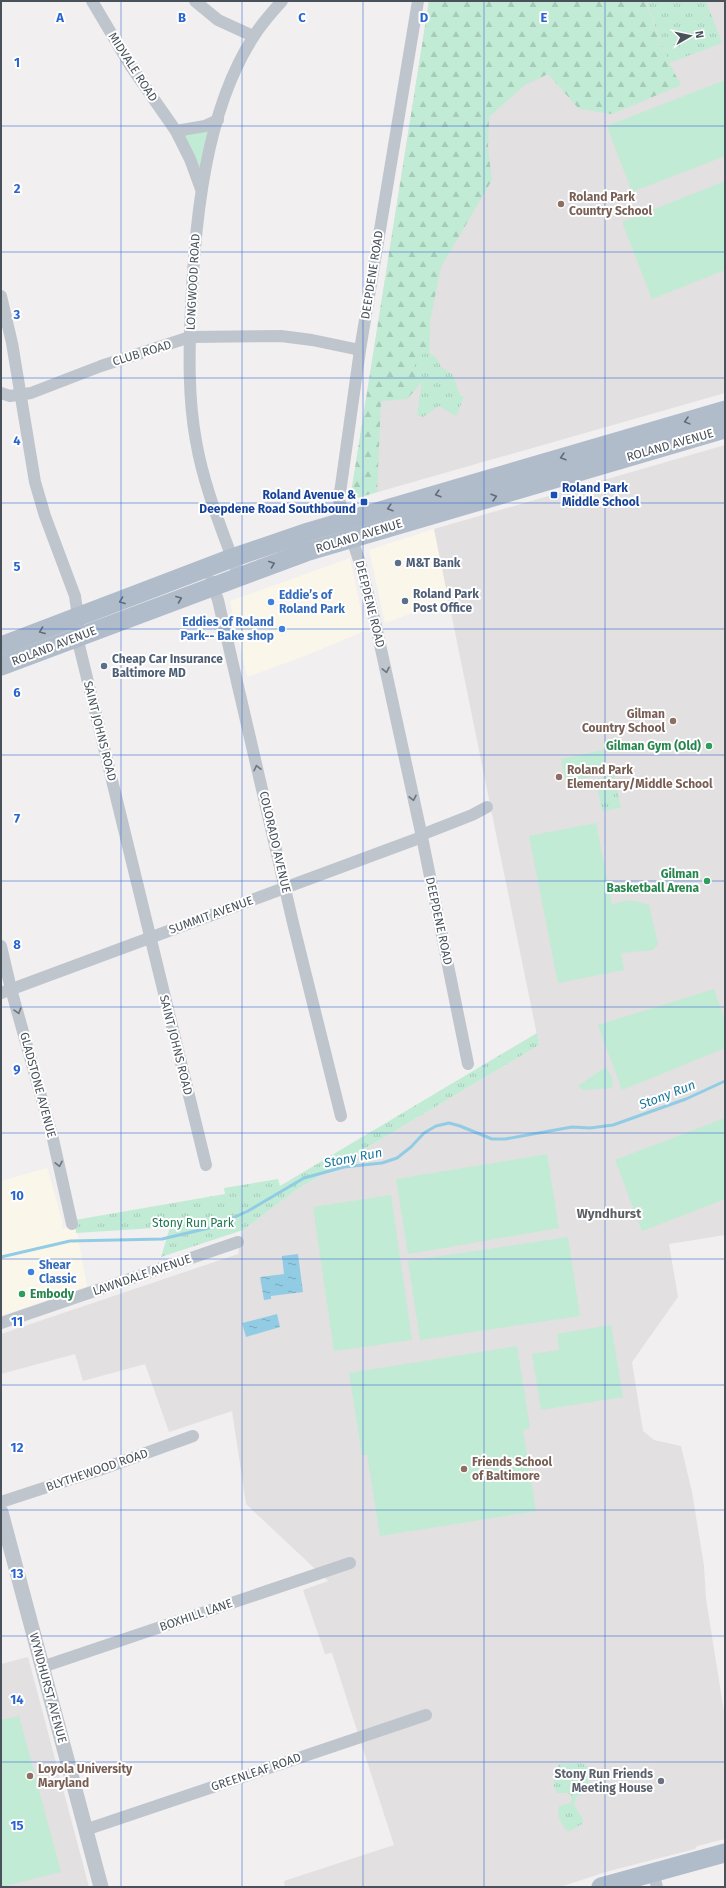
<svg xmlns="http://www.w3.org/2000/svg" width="726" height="1888" font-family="'Fira Sans',sans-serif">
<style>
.commercial{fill:#faf7ea}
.education{fill:#e2e0e0}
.green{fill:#c1ebd5}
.forest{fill:url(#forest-firs)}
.park{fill:url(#park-tufts)}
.water{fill:url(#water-ripples)}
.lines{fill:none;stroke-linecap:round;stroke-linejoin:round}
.stream{stroke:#92cce4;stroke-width:3}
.minor{stroke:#bfc5cd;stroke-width:12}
.tertiary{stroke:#bfc5cd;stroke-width:15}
.primary{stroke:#b1bccb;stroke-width:19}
.oneway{stroke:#636c77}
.oneway2{stroke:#6c747d}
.grid{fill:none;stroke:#2965d1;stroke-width:1;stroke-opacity:0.55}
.education-dot{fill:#8d6e63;stroke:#fff;stroke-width:1.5}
.transit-dot{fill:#1a4fb4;stroke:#fff;stroke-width:1.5}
.service-dot{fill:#5c6f8a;stroke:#fff;stroke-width:1.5}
.shop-dot{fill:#3f7fe0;stroke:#fff;stroke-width:1.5}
.leisure-dot{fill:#2e9e5b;stroke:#fff;stroke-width:1.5}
.worship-dot{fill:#6b7280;stroke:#fff;stroke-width:1.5}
.labels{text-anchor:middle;stroke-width:4;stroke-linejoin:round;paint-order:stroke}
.street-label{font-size:12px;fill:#49515b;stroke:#fff}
.education-label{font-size:12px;font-weight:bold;fill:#785e54;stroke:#fff;text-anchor:start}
.transit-label{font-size:12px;font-weight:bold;fill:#164399;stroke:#fff;text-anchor:start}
.service-label{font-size:12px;font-weight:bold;fill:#4e5e75;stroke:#fff;text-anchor:start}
.shop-label{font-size:12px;font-weight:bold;fill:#366cbe;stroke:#fff;text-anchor:start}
.leisure-label{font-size:12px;font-weight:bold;fill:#27864d;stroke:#fff;text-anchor:end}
.park-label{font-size:12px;fill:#1f7652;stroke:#fff}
.worship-label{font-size:12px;font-weight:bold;fill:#5b616d;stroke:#fff;text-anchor:end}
.water-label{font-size:13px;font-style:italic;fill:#19779d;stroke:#fff}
.neighbourhood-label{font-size:13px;font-weight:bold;fill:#5c5f63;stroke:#fff}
.grid-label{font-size:13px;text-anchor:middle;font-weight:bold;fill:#2965d1;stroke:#fff;stroke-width:4;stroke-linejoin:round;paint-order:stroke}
</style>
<defs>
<pattern id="forest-firs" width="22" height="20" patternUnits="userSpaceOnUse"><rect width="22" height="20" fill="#c1ebd5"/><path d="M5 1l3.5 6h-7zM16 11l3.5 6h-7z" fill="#a7cbb9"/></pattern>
<pattern id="park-tufts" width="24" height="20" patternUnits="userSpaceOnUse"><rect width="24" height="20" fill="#c1ebd5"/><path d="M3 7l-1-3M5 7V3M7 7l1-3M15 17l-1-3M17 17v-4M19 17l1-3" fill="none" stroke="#a7cbb9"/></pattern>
<pattern id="water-ripples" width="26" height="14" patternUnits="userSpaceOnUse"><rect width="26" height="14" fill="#92cce4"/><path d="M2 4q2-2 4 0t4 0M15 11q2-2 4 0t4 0" fill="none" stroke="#79a8bc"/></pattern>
</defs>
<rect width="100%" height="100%" fill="#f1efef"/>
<g class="commercial">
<path d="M434,529L449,600L385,623L369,550Z"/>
<path d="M350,558L365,631L307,655L247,677L230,601Z"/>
<path d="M47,1168L62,1220V1229L76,1227L87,1286L1,1316V1181Z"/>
</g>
<g class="education">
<path d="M429,1H725V393L350,500Z"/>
<path d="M725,445V1235L669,1244L678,1297L632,1362L643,1431L654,1440L681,1446L692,1492L704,1566L706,1599L725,1718V1839L697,1846L695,1849L609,1871L560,1887H285L284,1881L394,1845L332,1653L325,1654L303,1590L328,1581L246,1504L232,1411L169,1432L145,1364L83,1381L75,1354L1,1374V1334L238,1254L243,1230L296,1190L539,1045L434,529Z"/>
<path d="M28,1657L89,1887H1V1664Z"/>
</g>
<g class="green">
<path d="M725,80V156L632,192L607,126Z"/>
<path d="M209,130L202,166L199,168L183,133Z"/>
<path d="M725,181V270L652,299L622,222Z"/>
<path d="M603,750L608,773L566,782L561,759Z"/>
<path d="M596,823L612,905C628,899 632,900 649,905L658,944L653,950L621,953L624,970L558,983L529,836Z"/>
<path d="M714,989L725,1021V1048L622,1090L598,1025Z"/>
<path d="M606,1067L613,1080L612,1088L582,1090L578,1086Z"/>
<path d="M725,1118V1199L642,1231L615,1160Z"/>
<path d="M547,1154L559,1228L408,1254L396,1179Z"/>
<path d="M391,1195L412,1340L334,1351L313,1207Z"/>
<path d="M568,1237L580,1316L420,1340L408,1261Z"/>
<path d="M611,1325L623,1397L541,1410L532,1354L559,1350L557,1334Z"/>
<path d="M517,1346L530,1428L523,1430L536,1511L380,1536L367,1455H362L349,1373Z"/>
<path d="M19,1716L61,1872L1,1887V1720Z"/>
</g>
<path class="forest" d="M429,1H645L669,63L681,85L612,114L579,109L548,74L525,85L489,117L488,149L492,180L441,267L430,321L429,374L407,399L381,401L377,492L350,500Z"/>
<g class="park">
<path d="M646,1H706L722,43L669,63Z"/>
<path d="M428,353C436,356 438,359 441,367L453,375L460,395L464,397L456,416L439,406L423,417L417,415L422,381C412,370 409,355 428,353Z"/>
<path d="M614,775L621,808L602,811L596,779Z"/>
<path d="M537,1033L539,1045L296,1190L243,1230L161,1257L170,1227L76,1233L75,1220L225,1194L224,1188L278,1179L280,1186Z"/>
<path d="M580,1763L588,1766L589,1791L576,1797L574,1805L583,1820L582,1824L568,1832C562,1826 555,1814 560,1806L571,1803L572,1796L568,1793H557L554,1787V1770L560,1764Z"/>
</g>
<g class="water">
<path d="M298,1254L303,1292L271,1296V1299L264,1300L260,1277L284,1274L282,1256Z"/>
<path d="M277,1314L280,1327L246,1337L242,1323Z"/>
</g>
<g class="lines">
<path class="stream" d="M1,1257L70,1241L162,1239L213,1227L248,1211L304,1178L344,1167L382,1163L397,1158L411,1147L424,1133L436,1126L449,1123L460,1126L492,1139H505L572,1127L590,1128L613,1125L686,1099L725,1081"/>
<g class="minor">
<path d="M92,1L130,65L176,131L190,159L201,189"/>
<path d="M195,1L218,20L253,36"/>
<path d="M418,1L360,350L339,500L360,563L376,626L422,837L468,1064"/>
<path d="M176,131L205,126L218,120"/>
<path d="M1,296L12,343L35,482L45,516L75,596L78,617L77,637L206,1165"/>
<path d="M1,393L10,396L31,393L101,366L190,337L281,336L312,340L360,350"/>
<path d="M239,577C223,532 204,488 196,441C188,398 189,352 191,308C195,221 205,111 254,36C262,23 272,12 282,1"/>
<path d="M211,581L218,600L293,923L341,1116"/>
<path d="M421,835L472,815L487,807"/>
<path d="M1,946L11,989L53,1139L72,1224"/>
<path d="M1,993L422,837"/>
<path d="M1,1323L238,1242"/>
<path d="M1,1502L102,1469L193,1436"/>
<path d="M42,1667L350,1563"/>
<path d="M85,1830L426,1715"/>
<path d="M653,1872L657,1887"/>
</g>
<path class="tertiary" d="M1,1512L101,1887"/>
<g class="primary">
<path d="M1,646L232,558L308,532L725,410"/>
<path d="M1,666L306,552L725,429"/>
<path d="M601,1887L725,1853"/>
</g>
</g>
<defs><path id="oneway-chevron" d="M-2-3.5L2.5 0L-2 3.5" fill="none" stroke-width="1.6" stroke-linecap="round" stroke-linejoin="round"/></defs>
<g class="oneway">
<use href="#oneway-chevron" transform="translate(687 421) rotate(165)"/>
<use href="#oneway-chevron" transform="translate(563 457) rotate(164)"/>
<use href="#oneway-chevron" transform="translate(438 494) rotate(164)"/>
<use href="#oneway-chevron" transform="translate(494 497) rotate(-16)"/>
<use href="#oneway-chevron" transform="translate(390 508) rotate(163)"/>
<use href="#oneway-chevron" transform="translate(272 564) rotate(-20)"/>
<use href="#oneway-chevron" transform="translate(179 599) rotate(-21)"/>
<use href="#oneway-chevron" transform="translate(122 601) rotate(159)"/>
<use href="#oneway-chevron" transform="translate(42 631) rotate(159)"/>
</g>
<g class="oneway2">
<use href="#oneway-chevron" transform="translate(386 670) rotate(78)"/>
<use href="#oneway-chevron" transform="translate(257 768) rotate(-103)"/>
<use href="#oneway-chevron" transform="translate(413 798) rotate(78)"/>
<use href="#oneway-chevron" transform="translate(18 1011) rotate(74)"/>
<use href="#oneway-chevron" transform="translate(59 1164) rotate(78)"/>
</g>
<path class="grid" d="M121,1V1887M242,1V1887M363,1V1887M484,1V1887M605,1V1887M1,126H725M1,252H725M1,378H725M1,503H725M1,629H725M1,755H725M1,881H725M1,1007H725M1,1133H725M1,1259H725M1,1385H725M1,1510H725M1,1636H725M1,1762H725"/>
<g class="education-dot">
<circle cx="561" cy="204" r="4"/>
<circle cx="673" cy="721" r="4"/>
<circle cx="559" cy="777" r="4"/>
<circle cx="464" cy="1469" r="4"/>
<circle cx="30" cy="1776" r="4"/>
</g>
<g class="transit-dot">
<rect x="550" y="491" width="8" height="8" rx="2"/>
<rect x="360" y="498" width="8" height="8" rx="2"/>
</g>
<g class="service-dot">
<circle cx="398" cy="563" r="4"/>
<circle cx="405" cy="601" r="4"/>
<circle cx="104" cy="666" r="4"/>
</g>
<g class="shop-dot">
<circle cx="271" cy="602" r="4"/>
<circle cx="282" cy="629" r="4"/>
<circle cx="31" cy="1272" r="4"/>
</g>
<g class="leisure-dot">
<circle cx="709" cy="746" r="4"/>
<circle cx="707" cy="881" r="4"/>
<circle cx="22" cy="1294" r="4"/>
</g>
<circle class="worship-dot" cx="661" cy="1781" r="4"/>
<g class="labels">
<g class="street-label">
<text transform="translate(133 67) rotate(57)" y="4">MIDVALE ROAD</text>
<text transform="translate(372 275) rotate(-81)" y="4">DEEPDENE ROAD</text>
<text transform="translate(193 282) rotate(-87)" y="4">LONGWOOD ROAD</text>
<text transform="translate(142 353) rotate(-17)" y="4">CLUB ROAD</text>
<text transform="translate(670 445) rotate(-16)" y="4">ROLAND AVENUE</text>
<text transform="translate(359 536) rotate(-17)" y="4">ROLAND AVENUE</text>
<text transform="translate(370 604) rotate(76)" y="4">DEEPDENE ROAD</text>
<text transform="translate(54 646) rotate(-21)" y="4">ROLAND AVENUE</text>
<text transform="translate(100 731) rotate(76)" y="4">SAINT JOHNS ROAD</text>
<text transform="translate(275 842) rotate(77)" y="4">COLORADO AVENUE</text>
<text transform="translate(211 915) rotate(-20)" y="4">SUMMIT AVENUE</text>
<text transform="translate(439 921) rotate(78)" y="4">DEEPDENE ROAD</text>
<text transform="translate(176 1045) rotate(76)" y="4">SAINT JOHNS ROAD</text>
<text transform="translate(38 1085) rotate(75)" y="4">GLADSTONE AVENUE</text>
<text transform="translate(142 1275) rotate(-19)" y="4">LAWNDALE AVENUE</text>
<text transform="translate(97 1470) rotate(-19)" y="4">BLYTHEWOOD ROAD</text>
<text transform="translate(196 1615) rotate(-19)" y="4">BOXHILL LANE</text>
<text transform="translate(48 1688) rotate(75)" y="4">WYNDHURST AVENUE</text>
<text transform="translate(256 1772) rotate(-19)" y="4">GREENLEAF ROAD</text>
</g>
<g class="education-label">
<text x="569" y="201">Roland Park<tspan x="569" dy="14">Country School</tspan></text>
<text x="665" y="718" text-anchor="end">Gilman<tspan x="665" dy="14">Country School</tspan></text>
<text x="567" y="774">Roland Park<tspan x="567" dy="14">Elementary/Middle School</tspan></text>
<text x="472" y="1466">Friends School<tspan x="472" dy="14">of Baltimore</tspan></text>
<text x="38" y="1773">Loyola University<tspan x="38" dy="14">Maryland</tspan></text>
</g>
<g class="transit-label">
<text x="562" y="492">Roland Park<tspan x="562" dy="14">Middle School</tspan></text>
<text x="356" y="499" text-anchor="end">Roland Avenue &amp;<tspan x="356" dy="14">Deepdene Road Southbound</tspan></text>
</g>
<g class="service-label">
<text x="406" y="567">M&amp;T Bank</text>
<text x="413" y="598">Roland Park<tspan x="413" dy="14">Post Office</tspan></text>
<text x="112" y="663">Cheap Car Insurance<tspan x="112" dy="14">Baltimore MD</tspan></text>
</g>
<g class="shop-label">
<text x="279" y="599">Eddie’s of<tspan x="279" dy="14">Roland Park</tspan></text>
<text x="274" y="626" text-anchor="end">Eddies of Roland<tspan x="274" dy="14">Park-- Bake shop</tspan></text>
<text x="39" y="1269">Shear<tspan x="39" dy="14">Classic</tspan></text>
</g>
<g class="leisure-label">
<text x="701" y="750">Gilman Gym (Old)</text>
<text x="699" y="878">Gilman<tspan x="699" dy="14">Basketball Arena</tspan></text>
<text x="30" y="1298" text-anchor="start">Embody</text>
</g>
<g class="park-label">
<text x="193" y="1227">Stony Run Park</text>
</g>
<g class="worship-label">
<text x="653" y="1778">Stony Run Friends<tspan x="653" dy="14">Meeting House</tspan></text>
</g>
<g class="water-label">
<text transform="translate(667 1094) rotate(-21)" y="5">Stony Run</text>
<text transform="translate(353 1157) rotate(-11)" y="5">Stony Run</text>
</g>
<g class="neighbourhood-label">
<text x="609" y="1218">Wyndhurst</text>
</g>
</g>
<g class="grid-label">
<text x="60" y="22">A</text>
<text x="182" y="22">B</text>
<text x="302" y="22">C</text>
<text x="424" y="22">D</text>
<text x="544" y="22">E</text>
<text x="17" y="67">1</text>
<text x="17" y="193">2</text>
<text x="17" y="319">3</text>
<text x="17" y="445">4</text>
<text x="17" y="571">5</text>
<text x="17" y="697">6</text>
<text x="17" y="823">7</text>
<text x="17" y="949">8</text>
<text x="17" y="1074">9</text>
<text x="17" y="1200">10</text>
<text x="17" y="1326">11</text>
<text x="17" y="1452">12</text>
<text x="17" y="1578">13</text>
<text x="17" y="1704">14</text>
<text x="17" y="1830">15</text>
</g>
<rect width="726" height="1888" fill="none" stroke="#49515b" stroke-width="4"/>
<g transform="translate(690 36) rotate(81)" stroke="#ffffff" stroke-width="3" paint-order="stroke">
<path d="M0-3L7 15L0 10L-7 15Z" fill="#49515b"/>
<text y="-6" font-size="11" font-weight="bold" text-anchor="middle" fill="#49515b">N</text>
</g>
</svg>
